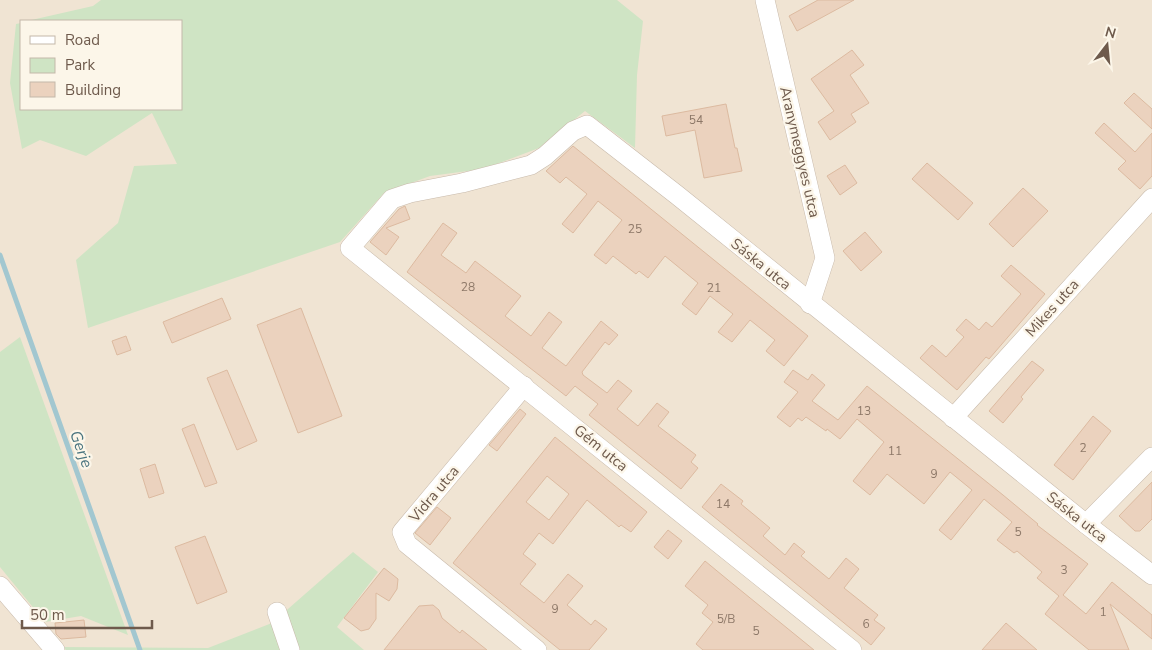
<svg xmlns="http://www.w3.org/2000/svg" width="1152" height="650" font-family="'Nunito Sans',sans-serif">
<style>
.residential{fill:#f0e4d3;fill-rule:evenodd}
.green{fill:#cfe4c4}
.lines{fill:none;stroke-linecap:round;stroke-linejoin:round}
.stream{stroke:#a2c7d0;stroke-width:5}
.building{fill:#ebd2be;stroke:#dcbaa0;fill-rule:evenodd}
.street-casing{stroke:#c8baab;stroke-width:20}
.street{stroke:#fff;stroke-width:19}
.labels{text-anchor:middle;stroke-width:4.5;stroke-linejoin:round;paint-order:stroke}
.number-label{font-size:12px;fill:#8d7868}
.street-label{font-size:15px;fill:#6e5a4c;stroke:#fcf6e9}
.water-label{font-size:16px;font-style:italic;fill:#49747f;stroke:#fcf6e9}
</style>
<rect width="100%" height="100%" fill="#f9f2e3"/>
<path class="residential" d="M0,0H1152V650H0ZM21,21H181V109H21Z"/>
<g class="green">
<path d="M101,0H617L643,21L637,75L635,148L585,111L539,148L483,169L430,176L384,193L340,242L88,328L76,260L118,223L134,166L177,164L152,113L86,156L40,140L22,149L10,83L16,24L21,23V109H181V21H27L93,6Z"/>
<path d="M20,337L128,635L81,616L45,622L0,567V352Z"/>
<path d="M353,552L378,572L337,627L364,650H66L63,647L208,648L272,623Z"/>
</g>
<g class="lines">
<path class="stream" d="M0,255L140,650"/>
</g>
<g class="building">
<path d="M818,0H854L797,31L789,16Z"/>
<path d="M852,50L864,65L850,75L869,103L851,114L856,122L830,140L818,122L834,111L811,79Z"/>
<path d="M1134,93L1152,109V129L1124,103Z"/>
<path d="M726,104L735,148H737L742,171L704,178L695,130L666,136L662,116Z"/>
<path d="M1104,123L1135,152L1152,133V176L1140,189L1118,169L1126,161L1095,133Z"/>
<path d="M573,146L808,336L784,366L766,351L775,340L750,320L732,342L718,332L733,314L710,296L696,315L682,304L698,283L665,256L648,278L639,271L636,274L613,256L606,264L594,255L622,220L598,201L573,233L562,224L587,194L566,177L560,183L546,171Z"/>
<path d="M927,163L973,203L958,220L912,179Z"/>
<path d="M845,165L857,183L840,195L827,176Z"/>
<path d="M1023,188L1048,211L1013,247L989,224Z"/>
<path d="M405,206L410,219L386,228L399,237L386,255L370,242L399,209Z"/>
<path d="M443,223L457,233L441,255L466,273L475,261L521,296L505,316L531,336L549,312L562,322L542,348L566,366L601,321L618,335L609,345L605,342L582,372L583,375L607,393L618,380L632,391L617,409L638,426L657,403L669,412L658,426L696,455L691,462L698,468L681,489L589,415L598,404L575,386L566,396L407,272Z"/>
<path d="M865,232L882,252L861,271L843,251Z"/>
<path d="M1011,265L1045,294L989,359L986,357L957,390L920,358L932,345L946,357L964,337L956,330L966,319L979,330L986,322L992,327L1021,294L1001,276Z"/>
<path d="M222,298L231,319L172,343L163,322Z"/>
<path d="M301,308L342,416L298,433L257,325Z"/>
<path d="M126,336L131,350L117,355L112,341Z"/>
<path d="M1032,361L1044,370L1021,397L1023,399L1003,423L989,411Z"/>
<path d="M227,370L257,441L237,450L207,378Z"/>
<path d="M793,370L808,380L812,374L825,385L812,401L838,420L867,386L1003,495L1038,524L1037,525L1088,564L1063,595L1086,614L1112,582L1152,615V639L1110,604L1129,650H1089L1045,614L1059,596L1037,578L1042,572L1017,551L1014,553L997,540L1012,522L984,499L951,540L939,530L972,490L950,472L924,504L887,474L870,495L853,481L884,442L857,419L840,439L827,429L826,431L806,417L802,421L798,418L790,427L777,417L798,392L784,382Z"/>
<path d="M520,409L526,414L497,451L489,445Z"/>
<path d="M1093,416L1111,431L1073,480L1054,465Z"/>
<path d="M194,424L217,483L205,487L182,429Z"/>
<path d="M555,437L647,512L631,532L621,525L619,527L587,500L553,544L539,533L523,554L536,564L520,584L544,603L568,574L583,586L567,605L591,625L595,620L607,629L589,650H560L453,563ZM547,476L569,494L549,520L526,502Z"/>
<path d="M155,464L164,493L149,498L140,469Z"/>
<path d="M1152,482V519L1140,531H1135L1119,516Z"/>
<path d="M721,484L743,501L741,504L770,528L763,536L785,555L794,543L805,552L801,556L829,579L846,558L859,569L844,588L878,615L874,620L885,628L871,645L702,507Z"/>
<path d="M437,507L451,518L430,545L415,533Z"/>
<path d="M668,530L682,541L668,559L654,547Z"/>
<path d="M205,536L227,592L197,604L175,547Z"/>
<path d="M705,561L728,580L814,650H703L696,644L713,622L702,613L708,605L685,586Z"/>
<path d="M384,568L398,579L397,589L389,601L376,593V619L369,629L361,631L344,618Z"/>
<path d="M433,605L439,610L442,618L460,633L462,630L487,650H384L419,606Z"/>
<path d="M84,620L86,637L61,639L56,634L55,623Z"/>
<path d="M1006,623L1037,650H982Z"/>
</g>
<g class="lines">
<defs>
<g id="street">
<path d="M765,0L825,258L810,304"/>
<path d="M524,386L402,532L407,544L537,650"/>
<path d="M953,418L1152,198"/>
<path d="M1086,524L1152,457"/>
<path d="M0,586L55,650"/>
<path d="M277,612L290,650"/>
<path d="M852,650L350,248L392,199L410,193L462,183L531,165L545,156L573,131L587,125L677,195L1086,524L1152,575"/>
</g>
</defs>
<use href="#street" class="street-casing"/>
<use href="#street" class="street"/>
</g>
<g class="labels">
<g class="number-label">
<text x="696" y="124">54</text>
<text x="635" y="233">25</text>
<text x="468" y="291">28</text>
<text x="714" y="292">21</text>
<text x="864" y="415">13</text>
<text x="1083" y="452">2</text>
<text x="895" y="455">11</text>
<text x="934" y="478">9</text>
<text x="723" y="508">14</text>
<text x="1018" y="536">5</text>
<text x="1064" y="574">3</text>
<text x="555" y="613">9</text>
<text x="1103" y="616">1</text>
<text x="726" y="623">5/B</text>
<text x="866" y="628">6</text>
<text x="756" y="635">5</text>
</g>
<g class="street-label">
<text transform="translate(800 152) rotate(77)" y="5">Aranymeggyes utca</text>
<text transform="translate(761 264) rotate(39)" y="5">Sáska utca</text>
<text transform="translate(1052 308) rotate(-48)" y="5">Mikes utca</text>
<text transform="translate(601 448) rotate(39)" y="5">Gém utca</text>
<text transform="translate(434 494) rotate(-50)" y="5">Vidra utca</text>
<text transform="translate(1077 517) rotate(38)" y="5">Sáska utca</text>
</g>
<g class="water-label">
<text transform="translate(82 449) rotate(70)" y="6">Gerje</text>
</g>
</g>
<rect x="20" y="20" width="162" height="90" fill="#fcf6e9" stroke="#c3b8aa"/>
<rect x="30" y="36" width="25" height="8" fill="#ffffff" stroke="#c3b8aa"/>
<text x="65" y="45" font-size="15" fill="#6e5a4c">Road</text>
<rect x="30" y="58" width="25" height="15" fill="#cfe4c4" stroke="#c3b8aa"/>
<text x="65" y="70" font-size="15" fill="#6e5a4c">Park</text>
<rect x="30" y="82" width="25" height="15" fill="#ebd2be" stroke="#c3b8aa"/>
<text x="65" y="95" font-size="15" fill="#6e5a4c">Building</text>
<g transform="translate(1107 45) rotate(16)" stroke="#fcf6e9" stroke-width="4" paint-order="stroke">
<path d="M0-4L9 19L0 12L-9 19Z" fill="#6e5a4c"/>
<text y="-8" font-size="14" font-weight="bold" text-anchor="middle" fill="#6e5a4c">N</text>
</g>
<path d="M22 620v8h130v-8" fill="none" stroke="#6e5a4c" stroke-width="2.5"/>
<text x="30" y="620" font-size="15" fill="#6e5a4c" stroke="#fcf6e9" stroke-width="4" paint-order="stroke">50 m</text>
</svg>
